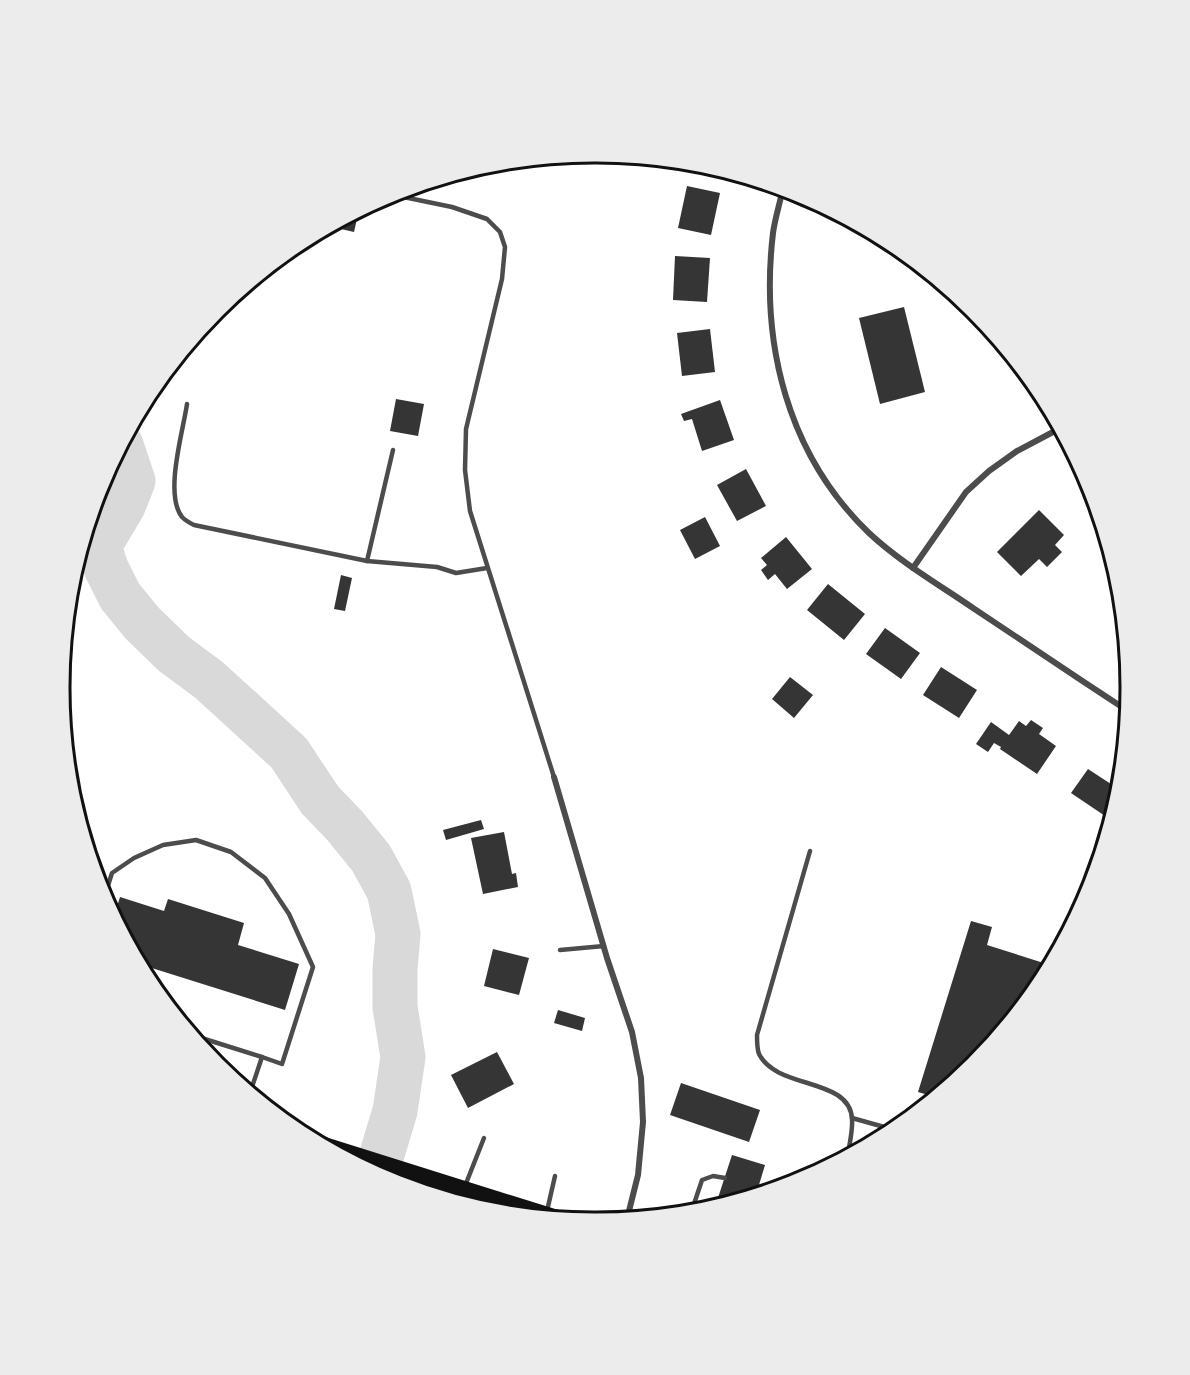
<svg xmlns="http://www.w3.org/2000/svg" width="1190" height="1375" font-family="'Roboto Serif',serif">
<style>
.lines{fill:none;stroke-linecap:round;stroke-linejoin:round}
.river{stroke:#d9d9d9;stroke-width:45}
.building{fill:#353535}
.service{stroke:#4c4c4c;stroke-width:4.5}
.minor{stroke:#4c4c4c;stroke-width:6}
.primary{stroke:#111;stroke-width:15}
.rim{fill:none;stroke:#111;stroke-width:3}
</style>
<rect width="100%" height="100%" fill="#fff"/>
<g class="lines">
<path class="river" d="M121,445L133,481L123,506L99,546L106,568L120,596L142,623L174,654L209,680L289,753L320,800L345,826L371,858L389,891L398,934L395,969V1007L403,1057L395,1111L376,1174"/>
</g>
<g class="building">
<path d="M687,186L720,193L711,235L678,228Z"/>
<path d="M359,210L354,232L328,226Z"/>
<path d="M675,256L710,258L707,302L673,300Z"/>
<path d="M904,307L925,392L880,404L859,318Z"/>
<path d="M710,329L715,372L682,376L677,333Z"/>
<path d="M396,399L424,404L418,436L390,431Z"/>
<path d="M720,400L734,440L702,451L692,419L684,421L681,414Z"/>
<path d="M746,469L766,506L737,521L717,485Z"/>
<path d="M1039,510L1064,535L1055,545L1062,552L1047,567L1039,559L1021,576L997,552Z"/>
<path d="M705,517L720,546L695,559L680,530Z"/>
<path d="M786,537L812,569L787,589L775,574L768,580L761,570L767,565L761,558Z"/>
<path d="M341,575L352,578L345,611L334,609Z"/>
<path d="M828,584L865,614L844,640L807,610Z"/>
<path d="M885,628L920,653L901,679L866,654Z"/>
<path d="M941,667L977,690L959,718L923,695Z"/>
<path d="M790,677L813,695L794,718L772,699Z"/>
<path d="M1031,720L1043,728L1039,734L1056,746L1037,774L1000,749L1001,747L994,743L988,752L976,744L991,722L1009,735L1019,721L1026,726Z"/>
<path d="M1088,769L1117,788L1121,783L1111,820L1071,793Z"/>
<path d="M481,820L484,829L446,840L443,830Z"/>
<path d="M504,832L512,874L516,873L518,887L483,894L471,838Z"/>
<path d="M120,897L164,911L168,899L244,923L238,945L299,964L285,1010L139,964L114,916Z"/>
<path d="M971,921L992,927L987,945L1050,965L1040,985L973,1066L935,1097L918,1092Z"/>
<path d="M493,949L529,958L519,995L484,986Z"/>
<path d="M558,1010L585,1018L582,1031L554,1023Z"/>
<path d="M497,1052L514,1084L468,1108L451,1075Z"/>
<path d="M681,1083L760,1110L749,1142L670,1115Z"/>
<path d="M732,1155L765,1165L756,1195L715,1207Z"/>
</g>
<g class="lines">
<g class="service">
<path d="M389,194L452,207L487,219L500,232L505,247L502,279L466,429L465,470L470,511L554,777"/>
<path d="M187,404C183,432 164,494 182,517C185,520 190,523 194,525L367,561L437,567L456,573L487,568"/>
<path d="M367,561L393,450"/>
<path d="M810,851L757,1035C757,1041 757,1049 759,1054C777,1090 850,1077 852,1119C853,1131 849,1144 848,1156"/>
<path d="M104,898L112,873L134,858L163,845L196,840L231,852L265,878L289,914L313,967L282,1064L262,1057"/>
<path d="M560,950L604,946"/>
<path d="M192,1035L262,1057L250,1093"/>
<path d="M852,1118L895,1130"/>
<path d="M465,1186L484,1138"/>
<path d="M758,1190L766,1192"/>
<path d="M547,1211L555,1176"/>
<path d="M691,1213L702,1180L713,1176L725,1178"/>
</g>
<g class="minor">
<path d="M783,188C780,203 775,218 773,233C760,343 787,454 869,533C900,562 938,584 973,608C1024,642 1076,677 1128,711"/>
<path d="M913,568L966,492L989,471L1017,451L1053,432L1061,431"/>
<path d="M554,777L607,958L632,1032L641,1078L643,1122L638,1175L627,1219"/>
</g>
<path class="primary" d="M313,1141L565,1220"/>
</g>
<path d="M0 0H1190V1375H0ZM594 163H596A524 524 0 0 1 1120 687V688A524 524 0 0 1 596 1212H594A524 524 0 0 1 70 688V687A524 524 0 0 1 594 163Z" fill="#ececec" fill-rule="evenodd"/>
<path class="rim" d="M594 163H596A524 524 0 0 1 1120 687V688A524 524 0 0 1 596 1212H594A524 524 0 0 1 70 688V687A524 524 0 0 1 594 163Z"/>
</svg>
